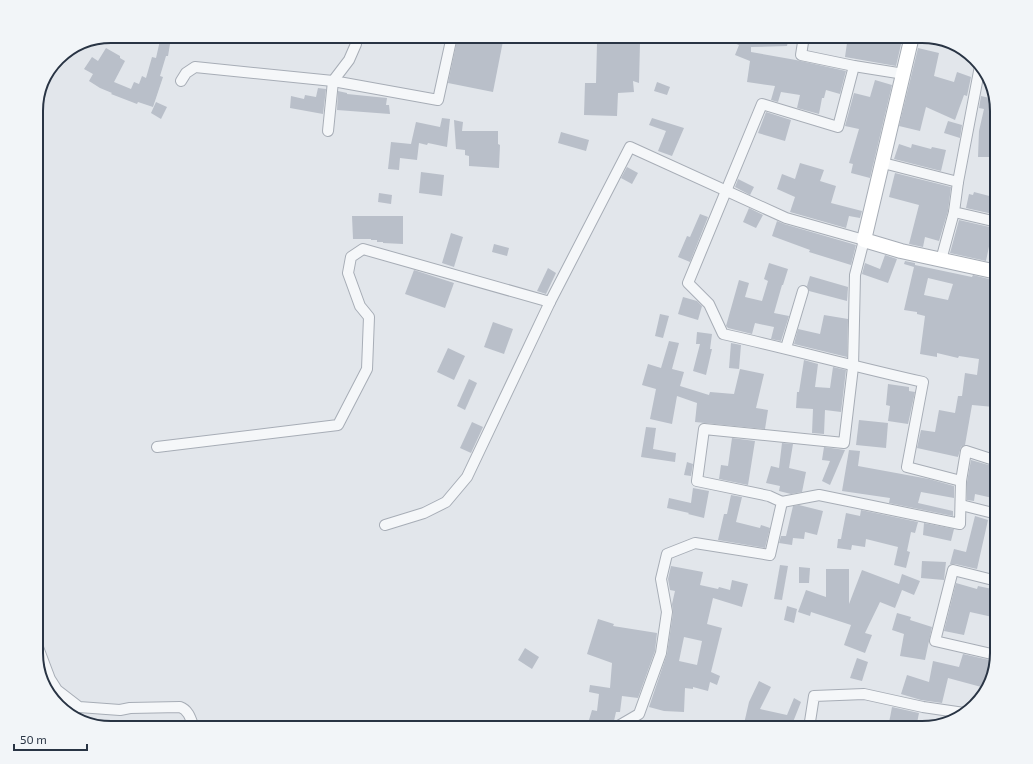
<svg xmlns="http://www.w3.org/2000/svg" width="1033" height="764" font-family="'Exo 2',sans-serif">
<style>
.building{fill:#b9bfc9;fill-rule:evenodd}
.lines{fill:none;stroke-linecap:round;stroke-linejoin:round}
.street-casing{stroke:#a7adb6;stroke-width:12}
.secondary-casing{stroke:#a7adb6;stroke-width:16}
.street{stroke:#f5f7f9;stroke-width:10}
.secondary{stroke:#fff;stroke-width:14}
.rim{fill:none;stroke:#293444;stroke-width:2}
</style>
<rect width="100%" height="100%" fill="#e2e6eb"/>
<g class="building">
<path d="M161,36H171V38L168,56H166L160,76L163,77L153,107L138,102L137,104L111,94L112,93L100,88L89,81L93,74L84,69L92,57L98,61L106,48L120,56V58L125,61L114,82L131,89L134,82L139,84L142,76L146,78L152,57L156,58Z"/>
<path d="M458,36H504L493,92L448,83Z"/>
<path d="M716,36H789L787,46L751,47V52L796,60L846,71L840,94L826,90L824,98H822L819,114L797,108L800,95L781,92L778,102L771,100L775,86L747,82L750,61L735,55L739,45Z"/>
<path d="M830,36H903L896,66L845,57L847,43L830,41Z"/>
<path d="M597,43H640L639,83L633,81L634,92L618,93L617,116L584,115L585,83H596Z"/>
<path d="M918,48L939,53L934,76L954,82L957,72L971,77L967,96L964,95L955,120L926,107L920,131L899,126Z"/>
<path d="M875,80L892,85L870,178L851,173L853,164L849,163L859,129L845,126L854,93L870,97Z"/>
<path d="M657,82L670,87L667,95L654,91Z"/>
<path d="M318,88L326,89L323,114L290,108L291,96L304,99L305,95L316,97Z"/>
<path d="M338,91L347,93V94L387,98L386,105H389L390,114L337,110Z"/>
<path d="M981,96L994,99L997,111V130L990,128L989,157H978L979,131L984,109L979,108Z"/>
<path d="M156,102L167,107L161,119L151,113Z"/>
<path d="M766,112L791,120L785,141L758,133Z"/>
<path d="M442,118L450,119L447,147L428,143L427,145L419,143L417,160L400,158L399,170L388,169L391,142L411,144L416,122L440,127Z"/>
<path d="M652,118L684,128L672,156L658,151L666,131L649,125Z"/>
<path d="M454,120L463,122L462,131H498V144L500,145L499,168L469,166V156L465,155V150L456,149Z"/>
<path d="M948,121L962,125L960,138L944,133Z"/>
<path d="M561,132L589,140L586,151L558,143Z"/>
<path d="M899,144L911,148L912,144L931,149L932,147L946,150L941,171L894,159Z"/>
<path d="M800,163L824,170L820,181L836,186L831,203L862,211L860,218L849,216L846,228L790,212L795,197L777,189L782,174L795,179Z"/>
<path d="M627,167L638,173L632,184L621,178Z"/>
<path d="M421,172L444,175L442,196L419,193Z"/>
<path d="M895,173L951,187L948,211L939,241L925,237L923,247L909,244L919,205L889,197Z"/>
<path d="M738,179L754,187L750,195L735,187Z"/>
<path d="M974,192L997,198V215L966,208L969,194L973,195Z"/>
<path d="M379,193L392,195L391,204L378,202Z"/>
<path d="M749,208L763,215L756,228L743,222Z"/>
<path d="M700,214L708,217L690,262L678,257L687,236L690,237Z"/>
<path d="M352,216H403V244L383,243V242H377V240H371V239H353Z"/>
<path d="M959,220L994,228L993,232H992L986,261L950,253Z"/>
<path d="M777,221L784,224L856,245L851,265L809,252L810,250L772,236Z"/>
<path d="M451,233L463,237L454,267L442,263Z"/>
<path d="M494,244L509,248L507,256L492,252Z"/>
<path d="M885,255L897,259L888,283L862,274L865,263L880,269Z"/>
<path d="M905,261L915,263V265L972,277L973,275L997,281V367L994,407L972,405L965,445L961,447L958,457L917,448L921,430L935,432L939,410L955,413L958,396H962L965,373L977,375L979,359L959,356L958,358L937,353V357L920,354L925,316L917,314V312L904,310L914,267L904,264ZM928,278L953,284L948,300L924,295Z"/>
<path d="M769,263L788,269L783,285H782L774,313L789,316L781,341L771,339L774,327L755,323L752,334L728,328L726,326L739,280L749,283L745,297L762,301L768,281L764,279Z"/>
<path d="M548,268L556,273L546,294L537,291Z"/>
<path d="M414,270L454,283L445,308L405,294Z"/>
<path d="M810,276L848,287L847,301L809,291L807,286Z"/>
<path d="M683,297L697,301L702,306L698,320L678,314Z"/>
<path d="M660,314L669,316L663,338L655,336Z"/>
<path d="M824,315L848,319L847,357L794,344L798,329L820,334Z"/>
<path d="M493,322L513,329L504,354L484,347Z"/>
<path d="M697,332L712,334L710,349H712L706,375L693,371L700,344H696Z"/>
<path d="M669,341L679,343L672,369L684,372L680,386L709,395L710,392L734,394L740,369L764,374L756,408L768,410L765,429L695,422L697,403L677,396L672,424L650,419L656,389L642,385L648,364L661,368Z"/>
<path d="M731,343L741,345L739,369L729,368Z"/>
<path d="M448,348L465,356L454,380L437,372Z"/>
<path d="M804,360L818,364L815,387L830,388L833,367L846,370L841,412L825,410L824,434L812,433L813,409L796,408L797,392H799Z"/>
<path d="M469,379L477,383L465,410L457,406Z"/>
<path d="M888,384L909,387V391L915,392L908,424L888,421L890,406L886,405Z"/>
<path d="M859,420L888,423L886,448L856,445Z"/>
<path d="M472,422L483,427L471,453L460,448Z"/>
<path d="M646,427L656,428L653,449L676,453L675,462L641,457Z"/>
<path d="M732,438L755,441L748,485L719,479L721,465L728,466Z"/>
<path d="M782,443L793,444L789,468L806,472L802,492L791,494L779,491L780,486L766,483L771,466L779,468Z"/>
<path d="M824,447L845,450L830,485L822,481L830,461L822,460Z"/>
<path d="M849,450L860,451L858,466L929,479L954,486V498L921,492L918,503L953,511V516L889,503L890,498L842,491Z"/>
<path d="M971,460L992,466L989,486L997,488V499L975,494L974,501L967,500V482Z"/>
<path d="M687,462L693,464L691,476L684,475Z"/>
<path d="M693,488L709,491L704,518L688,514L689,513L667,508L669,498L691,503Z"/>
<path d="M731,495L742,497L736,522L760,528L761,525L770,528L765,548L718,540L724,514H727Z"/>
<path d="M799,505L823,511L817,535L805,532L804,539L793,538L792,545L779,543L781,536H786L793,506Z"/>
<path d="M861,510L918,522L915,533L911,532L907,551L910,552L906,568L894,565L898,547L866,539L865,547L852,545L851,550L837,548L838,539H841L846,513L860,516Z"/>
<path d="M975,516L988,520L977,569L955,564H950L954,549L966,552Z"/>
<path d="M924,523L954,529L951,541L923,535Z"/>
<path d="M922,561L946,562L944,580L921,578Z"/>
<path d="M780,565L788,566L782,600L774,599Z"/>
<path d="M671,566L703,572L700,585L718,589L719,587L730,590L732,580L748,584L742,607L713,598L707,624L722,628L711,672L720,676L717,685L710,682L708,691L693,687V689L685,688L684,712L664,711L649,707L667,654L673,613L672,604L675,591L670,590L668,579ZM684,637L702,641L697,665L679,661Z"/>
<path d="M799,567L810,568L809,583H799Z"/>
<path d="M826,569H849V604L862,570L899,584L902,574L920,581L914,595L902,590L895,608L880,602L865,633L872,635L865,653L844,645L851,625L811,612L810,616L798,612L806,590L826,597Z"/>
<path d="M956,583L977,589L978,586L997,590V618L970,612L964,635L944,631Z"/>
<path d="M787,606L797,609L794,623L784,620Z"/>
<path d="M897,613L911,617L910,620L932,627L925,660L900,656L904,634L892,630Z"/>
<path d="M598,619L614,624L613,626L657,633L655,651L638,698L622,696L620,712H616L614,721L609,725L589,720L592,710L597,711L599,694L589,692L590,685L610,688L612,663L587,654Z"/>
<path d="M525,648L539,657L532,669L518,660Z"/>
<path d="M963,654L994,661L985,688L948,678L942,703L921,700L901,694L907,675L929,682L933,661L959,667Z"/>
<path d="M857,658L868,662L862,681L850,678Z"/>
<path d="M759,681L771,687L760,709L787,715L794,698L801,702L793,722L803,725V728H743L749,702Z"/>
<path d="M892,707L919,713L916,728H888Z"/>
</g>
<g class="lines">
<defs>
<g id="street">
<path d="M804,36L801,55L854,66L904,74"/>
<path d="M854,66L838,127L762,104L688,283L709,304L723,334C790,349 856,367 923,382L907,467L961,481"/>
<path d="M181,81L186,73L195,67L333,81L438,100L452,36"/>
<path d="M328,131L333,81L349,60L356,44V36"/>
<path d="M883,163L958,182L954,212L997,222"/>
<path d="M958,182L980,66"/>
<path d="M941,260L954,212"/>
<path d="M786,348L803,291"/>
<path d="M157,447L338,425L367,369L369,317L360,306L348,273L351,257L363,249L550,302L630,147L786,218L864,240L855,275L853,367L844,443L704,429L697,481L769,496L782,502L770,555L695,543L667,554L661,579L667,612L661,653L639,714L615,728"/>
<path d="M782,502L819,495L960,524L961,481L966,451L997,461"/>
<path d="M961,505L997,514"/>
<path d="M385,525L424,513L446,502L467,477L550,302"/>
<path d="M36,642L50,679L57,690L79,707L120,710L130,708L180,707C189,710 191,720 194,728"/>
<path d="M996,655L935,641L953,570L997,581"/>
<path d="M809,728L814,696L864,694L923,707L964,713"/>
</g>
<path id="secondary" d="M912,36L864,240L901,251L997,272"/>
</defs>
<use href="#street" class="street-casing"/>
<use href="#secondary" class="secondary-casing"/>
<use href="#street" class="street"/>
<use href="#secondary" class="secondary"/>
</g>
<path d="M0 0H1033V764H0ZM111 43H922A68 68 0 0 1 990 111V653A68 68 0 0 1 922 721H111A68 68 0 0 1 43 653V111A68 68 0 0 1 111 43Z" fill="#f2f5f8" fill-rule="evenodd"/>
<path class="rim" d="M111 43H922A68 68 0 0 1 990 111V653A68 68 0 0 1 922 721H111A68 68 0 0 1 43 653V111A68 68 0 0 1 111 43Z"/>
<path d="M14 744v6h73v-6" fill="none" stroke="#293444" stroke-width="2"/>
<text x="20" y="744" font-size="12" fill="#293444" stroke="#f2f5f8" stroke-width="3" paint-order="stroke">50 m</text>
</svg>
